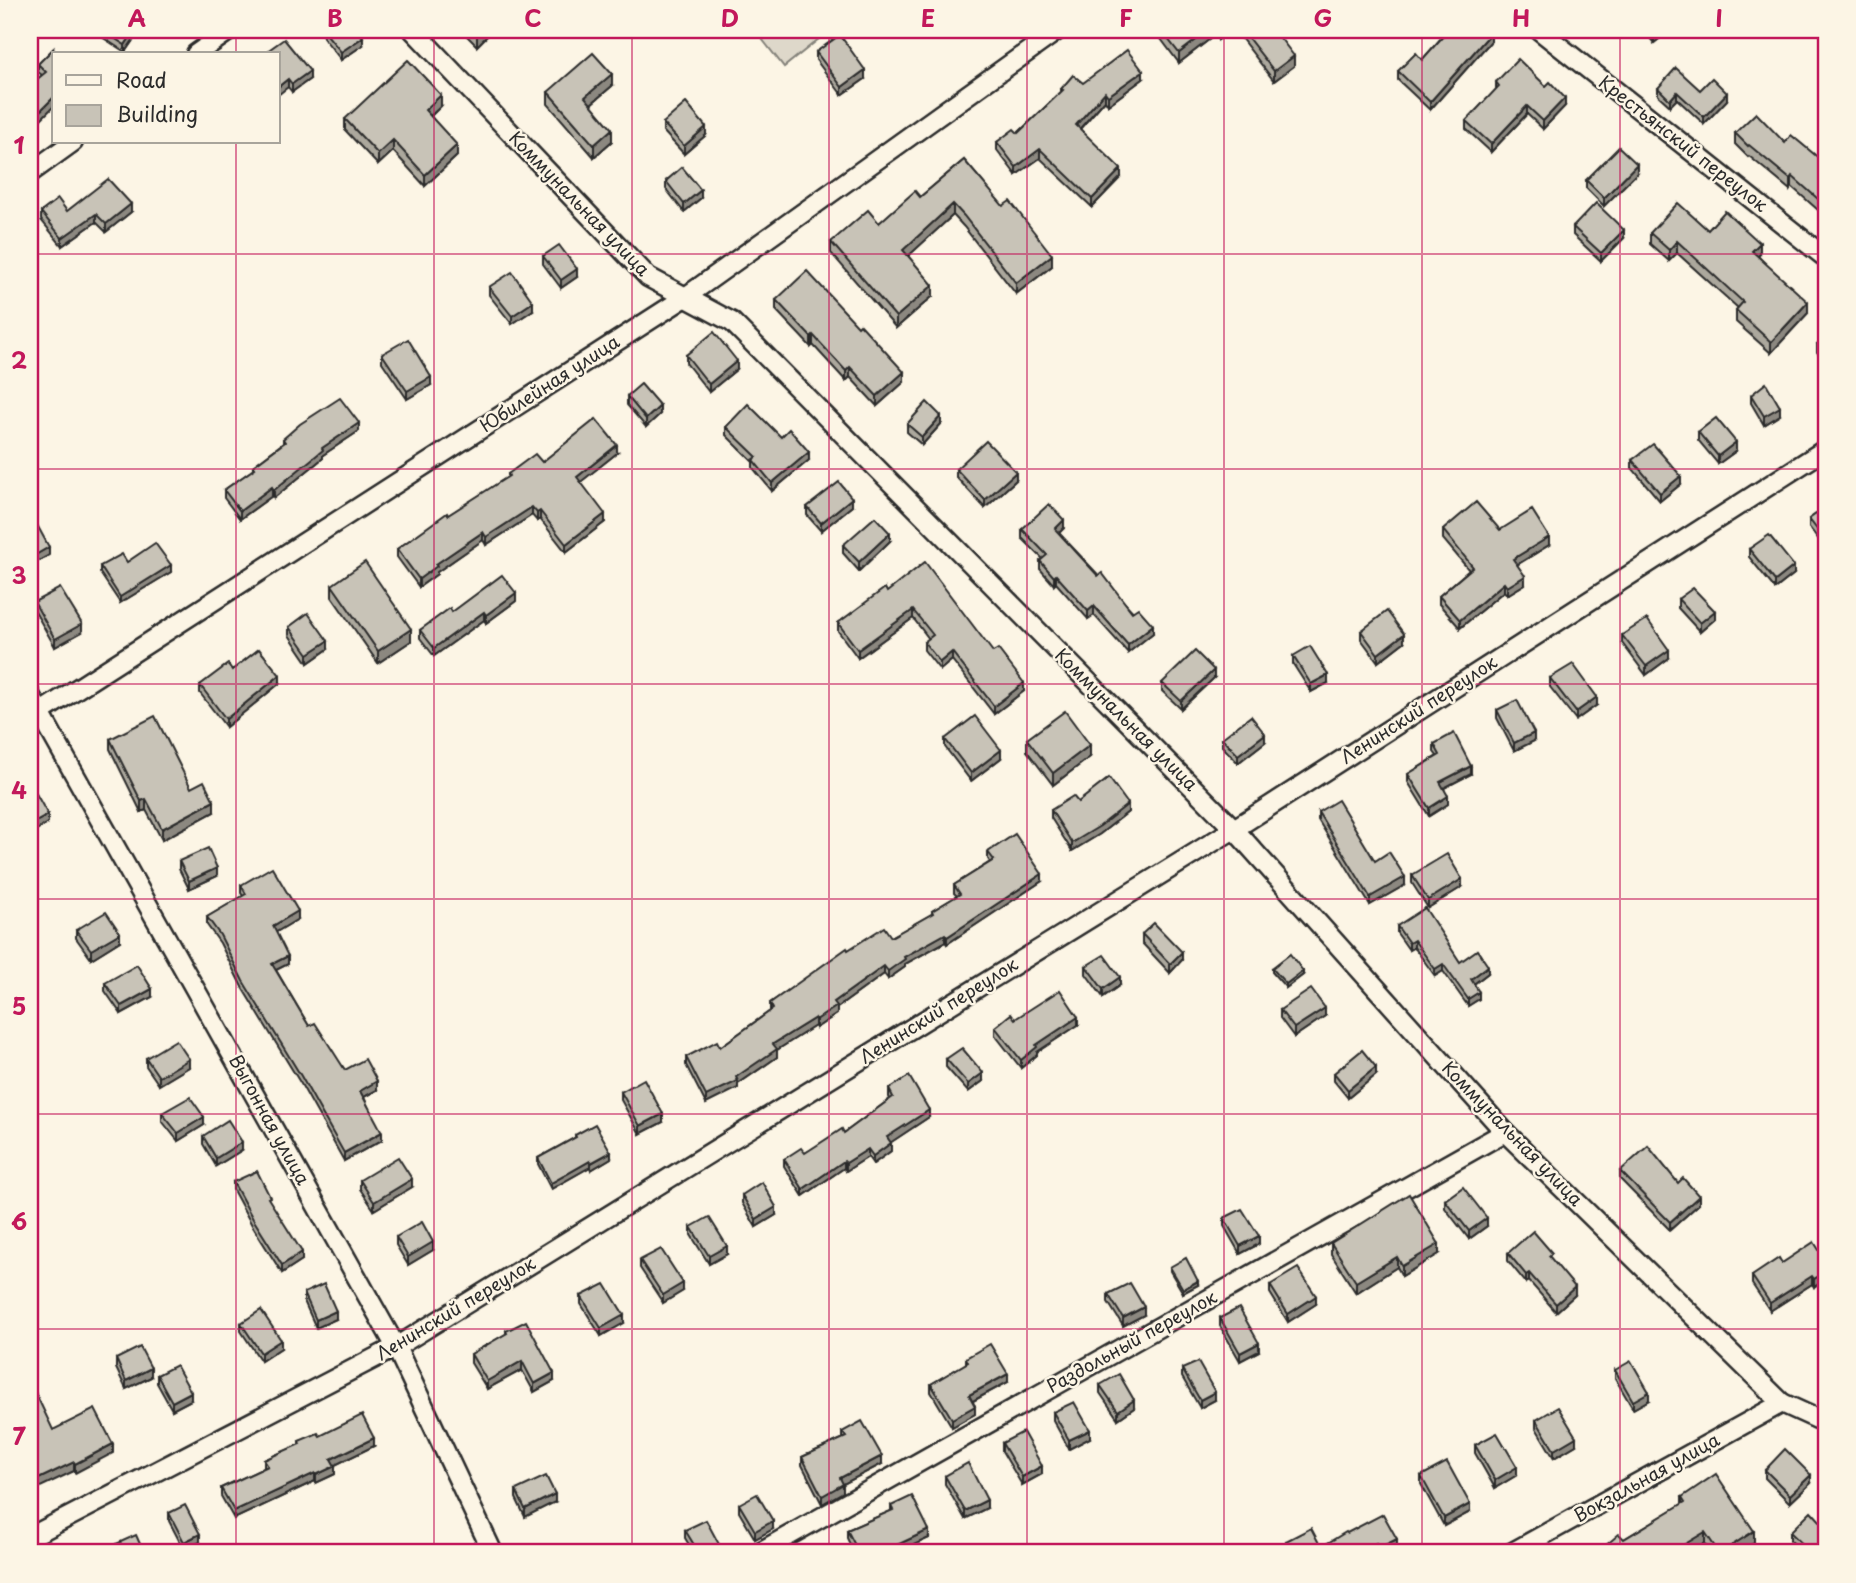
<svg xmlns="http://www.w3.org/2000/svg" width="1856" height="1583" font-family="'Playpen Sans',sans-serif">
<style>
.green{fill:#ded8ca;stroke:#84827a;stroke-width:2}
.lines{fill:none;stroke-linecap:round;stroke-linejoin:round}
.minor-casing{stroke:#2b2b2b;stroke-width:23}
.minor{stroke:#fcf5e5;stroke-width:18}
.wall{fill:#aca89d;stroke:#2b2b2b;stroke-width:2}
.shaded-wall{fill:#8c8880;stroke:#2b2b2b;stroke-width:2}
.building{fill:#c8c3b7;stroke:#2b2b2b;stroke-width:2}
.grid{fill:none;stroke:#c2185b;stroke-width:2;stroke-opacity:0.55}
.labels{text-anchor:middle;stroke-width:5;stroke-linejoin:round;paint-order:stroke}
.street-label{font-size:18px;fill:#2b2b2b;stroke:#fcf5e5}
.neatline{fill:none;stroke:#c2185b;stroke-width:2.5}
.grid-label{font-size:23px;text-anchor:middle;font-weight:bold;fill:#c2185b}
</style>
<rect width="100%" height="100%" fill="#fcf5e5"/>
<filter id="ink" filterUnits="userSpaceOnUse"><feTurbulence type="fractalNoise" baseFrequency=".0143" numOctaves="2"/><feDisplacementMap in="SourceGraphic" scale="14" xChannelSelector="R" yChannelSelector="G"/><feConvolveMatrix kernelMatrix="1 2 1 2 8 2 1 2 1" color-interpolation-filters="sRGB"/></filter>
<g filter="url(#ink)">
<path class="green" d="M755,30H830L784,67Z"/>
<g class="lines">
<defs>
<g id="minor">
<path d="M413,30L648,277L732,322L1234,829L1505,1132L1782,1403L1826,1423"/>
<path d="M1539,30L1826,258"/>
<path d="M196,54L230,30"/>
<path d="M30,173L73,142"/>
<path d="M30,695L396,1347L493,1553"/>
<path d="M30,719L684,298L1058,30"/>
<path d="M30,1537L396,1347L1234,829L1826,449"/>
<path d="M758,1553L1505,1132"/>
<path d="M1511,1553L1782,1403"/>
</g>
</defs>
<use href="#minor" class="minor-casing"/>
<use href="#minor" class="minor"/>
</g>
<g class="wall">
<path d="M91,30H140L125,52Z"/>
<path d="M323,30L363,45L341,60L323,37Z"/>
<path d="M461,30H493L477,46Z"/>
<path d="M1161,30H1232L1218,40L1215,35L1179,63L1161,39Z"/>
<path d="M1235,30H1274L1294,66L1274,81Z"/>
<path d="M1434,30H1488L1491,41L1430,110L1398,80V71L1422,60L1442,37Z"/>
<path d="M1643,30H1669V31L1654,43Z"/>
<path d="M53,49L31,129L30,128V85L42,75L38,72V64Z"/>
<path d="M816,52L865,79L842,95L816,60Z"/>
<path d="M278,54L310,79L292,92L288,87Z"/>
<path d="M1143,79L1108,105L1105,100L1080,129L1121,177L1092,207L1040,158L1016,175L997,150V142L1018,133L1061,92V89L1083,83Z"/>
<path d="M1496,82L1565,106L1543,129L1527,114L1491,152L1466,129V121L1496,90Z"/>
<path d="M612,86L591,104L612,141L594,157L548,104V92Z"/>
<path d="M1658,88L1700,90L1727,100L1704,124L1677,99L1670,106L1658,95Z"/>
<path d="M441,106L431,116L457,156L425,186L393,151L378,165L345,130V119Z"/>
<path d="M663,123L706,135L684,154L663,131Z"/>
<path d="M1735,133L1785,143L1826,164V217L1792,187L1790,190L1749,156L1748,157L1735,144Z"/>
<path d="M964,160L1052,266L1016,294L964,227L953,215L908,256L933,296L896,328L831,253V242L879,223L920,197Z"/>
<path d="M1637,173L1604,206L1586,188V180Z"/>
<path d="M666,181L701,198L684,212L666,189Z"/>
<path d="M67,211L131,212L106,232L96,222L62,246L41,220V212Z"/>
<path d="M1573,227L1624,238L1601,261L1573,235Z"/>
<path d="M1708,230L1760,254L1758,256L1808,313L1771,353L1736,322V310L1738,308L1677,253L1669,261L1650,244V233Z"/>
<path d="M543,256L577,277L561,288L543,264Z"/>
<path d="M489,287L533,310L512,324L489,295Z"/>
<path d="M776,300L858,326L904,382L877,406L850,377L846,381L813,345L811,347L776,310Z"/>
<path d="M1826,337V364L1817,352V344Z"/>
<path d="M382,354L431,385L407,399L382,362Z"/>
<path d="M686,355L737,369L709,392L686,363Z"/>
<path d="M1751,395L1780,415L1764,425L1751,403Z"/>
<path d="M627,396L660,414L646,427L627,405Z"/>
<path d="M907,424H941L922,445L907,432Z"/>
<path d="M726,427L781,437L809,460L772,491L753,468V462L726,435Z"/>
<path d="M359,431L323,455V458L274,498L272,496L240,519L224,498V490L253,470V466L283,443V439Z"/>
<path d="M1698,432L1736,451L1718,464L1698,440Z"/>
<path d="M617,453L580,482L605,522L566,552L540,519L537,521L532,515L486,545L483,540L437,572V574L419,587L397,557V549L508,477V474L542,462Z"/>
<path d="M1632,460L1681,484L1660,501L1632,468Z"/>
<path d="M956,469L1016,480L985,508L956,477Z"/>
<path d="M852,506L821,531L807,515V507Z"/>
<path d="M1826,507V549L1809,527V519Z"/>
<path d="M1064,528L1059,533L1153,633L1128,653L1094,615L1088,619L1056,583L1054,585L1040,569V561L1043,559L1022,538V529Z"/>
<path d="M1443,530H1500L1549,545L1517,565L1525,584L1507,595L1504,591L1460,628L1439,604V596L1469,570L1443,539Z"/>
<path d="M890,541L859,571L843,553V545Z"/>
<path d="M1749,549L1794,574L1775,589L1749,557Z"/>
<path d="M127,562L171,572L120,603L100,573V566Z"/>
<path d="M332,585L411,641L378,663L332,597Z"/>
<path d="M887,592L993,652L1024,691L994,714L952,660L940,670L924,650V642L929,639L913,618L858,658L838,631V623Z"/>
<path d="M1678,599L1715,619L1700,632L1678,608Z"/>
<path d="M516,601L486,623L484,620L434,656L420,638V630L452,612Z"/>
<path d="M34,602L82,632L55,647L34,610Z"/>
<path d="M289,627L328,649L308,663L289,635Z"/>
<path d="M1361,631L1404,642L1378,662L1361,639Z"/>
<path d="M1622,635L1669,658L1646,675L1622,643Z"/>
<path d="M1293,656L1328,683L1311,692L1293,664Z"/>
<path d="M232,670L280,683L226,727L200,693V685Z"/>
<path d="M1214,678L1181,709L1162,691V683Z"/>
<path d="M1550,678L1597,705L1576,720L1550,687Z"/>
<path d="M1497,710L1534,741L1514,751L1497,718Z"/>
<path d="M1222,738L1265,742L1238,763L1222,746Z"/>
<path d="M110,739L191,788L214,812L162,840L146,810L141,812L110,749Z"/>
<path d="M945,739L1001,758L971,781L945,747Z"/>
<path d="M1027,739L1090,757L1053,785L1027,751Z"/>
<path d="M1434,744L1471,774L1444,788L1448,804L1429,816L1408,782V774L1437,756L1434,752Z"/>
<path d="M1078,802L1128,812L1100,834L1072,851L1051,818V810Z"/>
<path d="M1318,812L1375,861L1405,885L1370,905L1318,820Z"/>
<path d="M988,852L1042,881L947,944L945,942L905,964V967L888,979L884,974L837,1008V1014L816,1028L815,1026L777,1050V1057L738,1084V1088L706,1104L686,1065V1057L720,1047L770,1011V1003L848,950L891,937L932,914V911L957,896L954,893V885L990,862L988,859Z"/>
<path d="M179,861L217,876L189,889L179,869Z"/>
<path d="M1412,875L1462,887L1428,908L1412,883Z"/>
<path d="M241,885L298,919L276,932L288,964L276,970L309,1026L345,1070L377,1090L364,1097L382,1140L344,1161L301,1084L243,989L220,943L207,925V917L243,896L241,893Z"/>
<path d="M1397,926L1460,962L1488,973L1474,984L1479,999L1468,1006L1443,971L1435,976L1414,947L1409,950L1397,933Z"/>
<path d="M76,930L120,941L91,959L76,938Z"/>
<path d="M1142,934L1182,960L1170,973L1142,943Z"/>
<path d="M1086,966L1120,985L1103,997L1086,974Z"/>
<path d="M1272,968L1303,975L1286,988L1272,972Z"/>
<path d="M105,983L152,997L121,1014L105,991Z"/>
<path d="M1280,1010L1325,1016L1294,1037L1280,1018Z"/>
<path d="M1015,1019L1078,1025L1037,1052V1055L1021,1068L995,1035V1027Z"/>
<path d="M146,1058L189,1067L159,1085L146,1066Z"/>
<path d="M946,1059L983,1081L968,1092L946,1067Z"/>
<path d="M1334,1073L1376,1075L1348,1098L1334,1081Z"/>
<path d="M889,1089L929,1117L891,1142V1151L873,1164L868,1157L846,1171L844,1168L803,1196L784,1166V1159L805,1153L844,1133L890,1099L889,1097Z"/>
<path d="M621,1092L663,1122L640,1134L621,1100Z"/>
<path d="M162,1113L204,1125L178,1141L162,1121Z"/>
<path d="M575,1135L611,1158L591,1170L590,1167L551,1189L538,1164V1158L575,1138Z"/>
<path d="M203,1136L242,1150L216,1166L203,1144Z"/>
<path d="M1620,1171L1678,1183L1699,1204L1670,1230L1620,1179Z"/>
<path d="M360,1180L412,1187L374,1210L360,1189Z"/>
<path d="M233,1182L270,1202L302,1260L282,1273L253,1227L233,1190Z"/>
<path d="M742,1195L776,1215L756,1227L742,1203Z"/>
<path d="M1445,1200L1487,1226L1469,1239L1445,1208Z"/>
<path d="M1224,1218L1259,1244L1240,1254L1224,1226Z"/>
<path d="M691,1227L727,1254L709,1264L691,1235Z"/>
<path d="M396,1237L433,1250L408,1265L396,1245Z"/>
<path d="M1331,1243L1439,1254L1402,1276L1397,1267L1356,1293L1331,1254Z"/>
<path d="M1508,1253L1575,1295L1556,1312L1529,1281L1526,1283L1508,1261Z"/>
<path d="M640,1260L683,1291L663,1303L640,1268Z"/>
<path d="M1826,1261L1814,1287L1812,1284L1770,1311L1752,1284V1276Z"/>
<path d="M1170,1267L1198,1285L1183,1293L1170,1271Z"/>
<path d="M1270,1285L1316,1304L1288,1322L1270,1293Z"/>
<path d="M304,1293L336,1319L316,1328L304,1301Z"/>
<path d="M1108,1294L1144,1315L1123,1326L1108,1302Z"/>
<path d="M581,1296L624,1323L601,1336L581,1304Z"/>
<path d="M1220,1318L1259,1351L1240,1361L1220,1326Z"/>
<path d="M241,1323L281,1348L261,1361L241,1331Z"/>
<path d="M506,1331L554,1381L534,1392L522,1370L487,1389L471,1363V1354L506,1334Z"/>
<path d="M966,1358L1008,1382L973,1401L975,1414L952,1427L931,1392V1384L966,1364Z"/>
<path d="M116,1359L151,1377L126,1389L116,1368Z"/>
<path d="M1182,1369L1215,1400L1200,1408L1182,1377Z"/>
<path d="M1615,1370L1649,1400L1633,1409L1615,1378Z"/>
<path d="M157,1375L191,1400L172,1410L157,1383Z"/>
<path d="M1100,1385L1134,1408L1118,1419L1100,1393Z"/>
<path d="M1053,1412L1090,1438L1069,1449L1053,1420Z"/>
<path d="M1536,1420L1576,1445L1554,1458L1536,1428Z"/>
<path d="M842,1432L882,1464L843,1484V1492L822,1504L802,1465V1457L842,1439Z"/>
<path d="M320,1436L374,1446L335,1465V1474L316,1483L315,1481L234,1519L221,1496V1488L264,1468V1460L299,1445V1441Z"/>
<path d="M1002,1443L1042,1474L1022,1485L1002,1451Z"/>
<path d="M1475,1445L1517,1475L1495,1488L1475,1453Z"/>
<path d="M1765,1470L1811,1483L1790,1503L1765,1478Z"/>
<path d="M945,1476L987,1508L965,1519L945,1484Z"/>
<path d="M1421,1476L1470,1512L1444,1526L1421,1484Z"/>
<path d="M516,1490L555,1502L525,1517L516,1498Z"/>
<path d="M1682,1497L1754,1543L1737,1553H1711L1705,1543L1624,1539L1682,1504Z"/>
<path d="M739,1504L773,1529L755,1539L739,1512Z"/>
<path d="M891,1506L929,1538L896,1553H854L847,1538V1530L891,1511Z"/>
<path d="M169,1513L200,1542L184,1550L169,1521Z"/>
<path d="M1822,1523L1826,1553H1804L1790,1540V1532Z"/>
<path d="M685,1530L721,1553H694L685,1538Z"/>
<path d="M1347,1533L1397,1547L1384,1553H1377L1376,1551L1373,1553H1288L1286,1549V1541L1321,1547Z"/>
<path d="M116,1544L144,1553H116Z"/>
</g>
<g class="shaded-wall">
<path d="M135,30H140L125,52V45Z"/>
<path d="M481,30H493L477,46V34Z"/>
<path d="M1209,30H1215V35L1179,63V53Z"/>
<path d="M1218,30H1232L1218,40Z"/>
<path d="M1660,30H1669V31L1654,43V35Z"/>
<path d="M1491,33V41L1430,110V102Z"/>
<path d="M363,37V45L341,60V52Z"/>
<path d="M1294,56V66L1274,81V71Z"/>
<path d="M865,70V79L842,95V87Z"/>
<path d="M310,71V79L292,92V84Z"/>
<path d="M1143,71V79L1108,105V96Z"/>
<path d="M612,74V86L585,109V97Z"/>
<path d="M288,79V87L278,95V87Z"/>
<path d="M1105,92V100L1076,133V125Z"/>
<path d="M1677,92V99L1670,106V100Z"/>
<path d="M1727,93V100L1704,124V117Z"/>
<path d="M441,95V106L425,121V110Z"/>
<path d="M54,97V106L31,129V120Z"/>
<path d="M1565,98V106L1543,129V121Z"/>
<path d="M1527,106V114L1491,152V144Z"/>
<path d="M706,127V135L684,154V146Z"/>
<path d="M612,129V141L594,157V145Z"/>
<path d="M393,140V151L378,165V154Z"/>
<path d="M457,145V156L425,186V175Z"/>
<path d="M1040,149V158L1016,175V167Z"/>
<path d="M1637,164V173L1604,206V198Z"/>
<path d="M1121,169V177L1092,207V199Z"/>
<path d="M1792,176V187L1790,190V179Z"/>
<path d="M701,190V198L684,212V204Z"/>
<path d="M131,204V212L106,232V224Z"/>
<path d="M953,204V215L903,261V250Z"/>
<path d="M96,214V222L62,246V238Z"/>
<path d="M1624,230V238L1601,261V253Z"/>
<path d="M1677,241V253L1669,261V250Z"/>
<path d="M1760,243V254L1752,262V251Z"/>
<path d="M1052,255V266L1016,294V283Z"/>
<path d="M577,269V277L561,288V280Z"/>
<path d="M933,285V296L896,328V317Z"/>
<path d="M533,302V310L512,324V316Z"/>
<path d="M1808,302V313L1771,353V342Z"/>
<path d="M813,335V345L811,347V337Z"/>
<path d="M737,361V369L709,392V384Z"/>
<path d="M850,367V377L846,381V371Z"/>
<path d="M904,372V382L877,406V396Z"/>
<path d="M431,377V385L407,399V391Z"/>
<path d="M660,406V414L646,427V419Z"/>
<path d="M1780,407V415L1764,425V416Z"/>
<path d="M941,416V424L922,445V437Z"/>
<path d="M359,423V431L323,455V458L274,498V490L322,448Z"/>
<path d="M1736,442V451L1718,464V456Z"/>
<path d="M617,445V453L577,485V477Z"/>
<path d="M809,452V460L772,491V483Z"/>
<path d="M1016,472V480L985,508V500Z"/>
<path d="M1681,476V484L1660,501V493Z"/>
<path d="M272,487V496L240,519V511Z"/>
<path d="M852,498V506L821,531V523Z"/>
<path d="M532,507V515L486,545V537Z"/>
<path d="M540,511V519L537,521V513Z"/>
<path d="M605,514V522L566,552V544Z"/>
<path d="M1064,520V528L1055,537V529Z"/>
<path d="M483,532V540L437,572V574L419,587V579L436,564Z"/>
<path d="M890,533V541L859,571V562Z"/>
<path d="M1549,537V545L1513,567V559Z"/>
<path d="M49,547V555L30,566V558Z"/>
<path d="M171,565V572L120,603V597Z"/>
<path d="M1794,566V574L1775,589V581Z"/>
<path d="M1056,575V583L1054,585V577Z"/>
<path d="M1525,576V584L1507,595V587Z"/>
<path d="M1504,583V591L1460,628V620Z"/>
<path d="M516,593V601L486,623V615Z"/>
<path d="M1094,606V615L1088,619V611Z"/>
<path d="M913,610V618L858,658V650Z"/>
<path d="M1715,611V619L1700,632V623Z"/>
<path d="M484,612V620L434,656V648Z"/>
<path d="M82,624V632L55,647V639Z"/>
<path d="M1153,625V633L1128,653V645Z"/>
<path d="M411,629V641L378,663V651Z"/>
<path d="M1404,634V642L1378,662V654Z"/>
<path d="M328,641V649L308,663V654Z"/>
<path d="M1669,650V658L1646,675V666Z"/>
<path d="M952,652V660L940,670V662Z"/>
<path d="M1214,670V678L1181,709V701Z"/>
<path d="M280,675V683L226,727V719Z"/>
<path d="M1328,675V683L1311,692V684Z"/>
<path d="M1024,683V691L994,714V706Z"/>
<path d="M1597,697V705L1576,720V712Z"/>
<path d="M1534,733V741L1514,751V743Z"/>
<path d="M1265,734V742L1238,763V755Z"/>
<path d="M1090,745V757L1053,785V773Z"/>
<path d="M1001,750V758L971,781V773Z"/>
<path d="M1471,766V774L1440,790V782Z"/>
<path d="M1448,796V804L1429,816V808Z"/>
<path d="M146,799V810L141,812V801Z"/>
<path d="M214,801V812L162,840V829Z"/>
<path d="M1128,804V812L1100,834L1072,851V843Z"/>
<path d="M48,815V823L30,834V825Z"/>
<path d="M217,868V876L189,889V881Z"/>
<path d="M1042,874V881L947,944V937Z"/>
<path d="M1405,877V885L1370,905V897Z"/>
<path d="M1462,879V887L1428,908V900Z"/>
<path d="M298,911V919L273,934V926Z"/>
<path d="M120,933V941L91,959V950Z"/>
<path d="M945,934V942L905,964V967L888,979V971L904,957Z"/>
<path d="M1414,940V947L1409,950V943Z"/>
<path d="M1182,952V960L1170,973V964Z"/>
<path d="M288,956V964L272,972V964Z"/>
<path d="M1443,964V971L1435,976V969Z"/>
<path d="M884,966V974L837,1008V1014L816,1028V1020L834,1002Z"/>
<path d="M1488,966V973L1471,986V979Z"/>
<path d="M1303,971V975L1286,988V984Z"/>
<path d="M1120,977V985L1103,997V989Z"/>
<path d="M152,989V997L121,1014V1006Z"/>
<path d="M1479,992V999L1468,1006V999Z"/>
<path d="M1325,1008V1016L1294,1037V1028Z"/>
<path d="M1078,1017V1025L1037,1052V1055L1021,1068V1060L1036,1045Z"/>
<path d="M815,1018V1026L777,1050V1057L738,1084V1088L706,1104V1096L736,1077L773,1044Z"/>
<path d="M189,1059V1067L159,1085V1077Z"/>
<path d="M1376,1067V1075L1348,1098V1090Z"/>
<path d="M983,1073V1081L968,1092V1084Z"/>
<path d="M377,1081V1090L360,1099V1091Z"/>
<path d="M929,1110V1117L887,1145V1137Z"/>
<path d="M663,1114V1122L640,1134V1126Z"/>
<path d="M204,1117V1125L178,1141V1133Z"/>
<path d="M382,1132V1140L344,1161V1153Z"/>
<path d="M242,1142V1150L216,1166V1158Z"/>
<path d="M891,1143V1151L873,1164V1156Z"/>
<path d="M868,1149V1157L846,1171V1163Z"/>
<path d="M611,1152V1158L591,1170V1163Z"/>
<path d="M590,1161V1167L551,1189V1183Z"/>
<path d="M844,1161V1168L803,1196V1189Z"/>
<path d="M412,1179V1187L374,1210V1202Z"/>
<path d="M1699,1196V1204L1670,1230V1222Z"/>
<path d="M776,1207V1215L756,1227V1219Z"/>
<path d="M1487,1218V1226L1469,1239V1231Z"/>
<path d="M1259,1236V1244L1240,1254V1246Z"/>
<path d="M433,1242V1250L408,1265V1257Z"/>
<path d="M1439,1244V1254L1402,1276V1266Z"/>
<path d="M727,1246V1254L709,1264V1256Z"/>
<path d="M302,1252V1260L282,1273V1265Z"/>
<path d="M1397,1257V1267L1356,1293V1282Z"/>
<path d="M1826,1271V1279L1814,1287V1279Z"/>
<path d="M1529,1273V1281L1526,1283V1275Z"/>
<path d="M1812,1276V1284L1770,1311V1303Z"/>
<path d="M1198,1281V1285L1183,1293V1289Z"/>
<path d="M683,1283V1291L663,1303V1295Z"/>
<path d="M1575,1287V1295L1556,1312V1304Z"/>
<path d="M1316,1296V1304L1288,1322V1314Z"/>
<path d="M1144,1307V1315L1123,1326V1318Z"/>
<path d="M336,1311V1319L316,1328V1320Z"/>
<path d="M624,1315V1323L601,1336V1328Z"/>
<path d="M281,1340V1348L261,1361V1353Z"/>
<path d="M1259,1343V1351L1240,1361V1353Z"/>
<path d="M522,1361V1370L487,1389V1381Z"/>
<path d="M151,1368V1377L126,1389V1381Z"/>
<path d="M554,1373V1381L534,1392V1384Z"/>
<path d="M1008,1374V1382L969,1403V1395Z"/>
<path d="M191,1392V1400L172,1410V1402Z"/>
<path d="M1215,1392V1400L1200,1408V1400Z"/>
<path d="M1649,1392V1400L1633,1409V1401Z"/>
<path d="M1134,1400V1408L1118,1419V1411Z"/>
<path d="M975,1406V1414L952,1427V1419Z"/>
<path d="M1090,1430V1438L1069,1449V1440Z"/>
<path d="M1576,1437V1445L1554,1458V1450Z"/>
<path d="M374,1438V1446L331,1467V1459Z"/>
<path d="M113,1444V1453L75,1473V1464Z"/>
<path d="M882,1456V1464L843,1484V1492L822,1504V1496L840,1478Z"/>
<path d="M74,1462V1471L30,1492V1483Z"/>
<path d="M335,1466V1474L316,1483V1475Z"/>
<path d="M1042,1466V1474L1022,1485V1477Z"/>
<path d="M1517,1467V1475L1495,1488V1480Z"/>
<path d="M315,1473V1481L234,1519V1511Z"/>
<path d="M1811,1475V1483L1790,1503V1495Z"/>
<path d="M555,1494V1502L525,1517V1509Z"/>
<path d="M987,1500V1508L965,1519V1511Z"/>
<path d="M1470,1504V1512L1444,1526V1518Z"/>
<path d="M773,1521V1529L755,1539V1531Z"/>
<path d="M929,1530V1538L896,1553H880Z"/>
<path d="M1754,1531V1543L1737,1553H1720Z"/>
<path d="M1705,1532V1543L1688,1553H1670Z"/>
<path d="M200,1534V1542L184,1550V1542Z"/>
<path d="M1397,1539V1547L1384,1553H1379V1548Z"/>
<path d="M1376,1543V1551L1373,1553H1358Z"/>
<path d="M1826,1546V1553H1819Z"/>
<path d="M721,1548V1553H711Z"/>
</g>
<g class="building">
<path d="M102,30H135L125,45Z"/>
<path d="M323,30H357L363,37L341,52Z"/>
<path d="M472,30H481L477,34Z"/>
<path d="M1161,30H1209L1179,53Z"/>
<path d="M1242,30H1274L1294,56L1274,71Z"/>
<path d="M1443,30H1488L1491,33L1430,102L1398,71L1416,53L1422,60L1446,33Z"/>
<path d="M1650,30H1660L1654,35Z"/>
<path d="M840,35L865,70L842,87L816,52Z"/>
<path d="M284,39L310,71L292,84L288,79L278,87V54H263Z"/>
<path d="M53,49L58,54H54V97L31,120L30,119V85L46,72L38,64Z"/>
<path d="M1127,50L1143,71L1108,96L1105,92L1076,125L1121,169L1092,199L1040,149L1016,167L997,142L1014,129L1018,133L1063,90L1061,89L1073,75L1083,83Z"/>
<path d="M593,53L612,74L585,97L612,129L594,145L548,92Z"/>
<path d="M1518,59L1546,86L1550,82L1565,98L1543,121L1527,106L1491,144L1466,121L1499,86L1496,82Z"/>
<path d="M408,60L441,95L425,110L457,145L425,175L393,140L378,154L345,119Z"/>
<path d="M1676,68L1700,90L1712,78L1727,93L1704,117L1677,92L1670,100L1658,88Z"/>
<path d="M686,103L706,127L684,146L663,123Z"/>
<path d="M1756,113L1785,143L1791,135L1826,164V206L1792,176L1790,179L1749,145L1748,146L1735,133Z"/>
<path d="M1619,147L1637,164L1604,198L1586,180Z"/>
<path d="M964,160L1003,206L1010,201L1052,255L1016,283L964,216L953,204L903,250L933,285L896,317L831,242L868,210L879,223L915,191L920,197Z"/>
<path d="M682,167L701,190L684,204L666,181Z"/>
<path d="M108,179L131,204L106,224L96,214L62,238L41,212L58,199L67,211Z"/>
<path d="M1596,203L1624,230L1601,253L1573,227Z"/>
<path d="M1678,203L1708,230L1725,211L1760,243L1752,251L1808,302L1771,342L1736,310L1743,302L1677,241L1669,250L1650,233Z"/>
<path d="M559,245L577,269L561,280L543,256Z"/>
<path d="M807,271L858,326L860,324L904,372L877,396L850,367L846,371L813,335L811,337L776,300Z"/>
<path d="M512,272L533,302L512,316L489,287Z"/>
<path d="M714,332L737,361L709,384L686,355Z"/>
<path d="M1826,337V356L1817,344Z"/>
<path d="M408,339L431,377L407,391L382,354Z"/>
<path d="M1766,383L1780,407L1764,416L1751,395Z"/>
<path d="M641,384L660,406L646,419L627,396Z"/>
<path d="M340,398L359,423L322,448L323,450L274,490L272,487L240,511L224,490L255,468L253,466L285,442L283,439L300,424Z"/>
<path d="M927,402L941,416L922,437L907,424Z"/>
<path d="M748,404L781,437L789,429L809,452L772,483L753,460L757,457L726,427Z"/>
<path d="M1716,418L1736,442L1718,456L1698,432Z"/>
<path d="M596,419L617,445L577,477L605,514L566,544L540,511L537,513L532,507L486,537L483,532L436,564L437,566L419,579L397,549L447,513L448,515L509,476L508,474L535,454L542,462Z"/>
<path d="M986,441L1016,472L985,500L956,469Z"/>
<path d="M1653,444L1681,476L1660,493L1632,460Z"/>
<path d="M839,482L852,498L821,523L807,507Z"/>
<path d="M1476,502L1500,530L1532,510L1549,537L1513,559L1525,576L1507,587L1504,583L1460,620L1439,596L1473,567L1443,530Z"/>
<path d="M1049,504L1064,520L1055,529L1098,576L1102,573L1132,612L1138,608L1153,625L1128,645L1094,606L1088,611L1056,575L1054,577L1040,561L1047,555L1022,529Z"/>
<path d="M1826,507V541L1809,519Z"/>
<path d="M875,517L890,533L859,562L843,545Z"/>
<path d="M36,523L49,547L30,558V525V526Z"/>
<path d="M1769,535L1794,566L1775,581L1749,549Z"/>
<path d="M155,543L171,565L120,597L100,566L122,554L127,562Z"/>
<path d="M365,562L411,629L378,651L332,585Z"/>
<path d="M925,562L993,652L998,649L1024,683L994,706L952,652L940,662L924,642L933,635L913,610L858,650L838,623L885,588L887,592Z"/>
<path d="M502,575L516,593L486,615L484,612L434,648L420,630L450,608L452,612Z"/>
<path d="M60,588L82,624L55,639L34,602Z"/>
<path d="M1693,588L1715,611L1700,623L1678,599Z"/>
<path d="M1387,611L1404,634L1378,654L1361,631Z"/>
<path d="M308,613L328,641L308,654L289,627Z"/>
<path d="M1647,619L1669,650L1646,666L1622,635Z"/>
<path d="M1310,646L1328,675L1311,684L1293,656Z"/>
<path d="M259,649L280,675L226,719L200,685L228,664L232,670Z"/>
<path d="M1195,651L1214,670L1181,701L1162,683Z"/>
<path d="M1573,664L1597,697L1576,712L1550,678Z"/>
<path d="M1517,700L1534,733L1514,743L1497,710Z"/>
<path d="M1065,711L1090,745L1053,773L1027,739Z"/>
<path d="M155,716L191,788L204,781L214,801L162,829L146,799L141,801L110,739Z"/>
<path d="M975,716L1001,750L971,773L945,739Z"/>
<path d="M1251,716L1265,734L1238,755L1222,738Z"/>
<path d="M1454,733L1471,766L1440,782L1448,796L1429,808L1408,774L1440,755L1434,744Z"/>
<path d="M1109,778L1128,804L1100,826L1072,843L1051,810L1073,796L1078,802Z"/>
<path d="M34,790L48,815L30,825V793Z"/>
<path d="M1338,800L1375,861L1389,852L1405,877L1370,897L1318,812Z"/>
<path d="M1015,834L1042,874L947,937L945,934L904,957L905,959L888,971L884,966L834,1002L837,1006L816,1020L815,1018L773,1044L777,1049L736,1077L738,1081L706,1096L686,1057L717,1041L720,1047L773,1009L770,1003L847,948L848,950L884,927L891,937L933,913L932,911L960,894L954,885L994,860L988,852Z"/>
<path d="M208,848L217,868L189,881L179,861Z"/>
<path d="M1447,854L1462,879L1428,900L1412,875Z"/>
<path d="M272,867L298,911L273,926L288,956L272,964L309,1026L315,1023L345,1070L365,1059L377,1081L360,1091L382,1132L344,1153L301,1076L243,981L220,935L207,917L246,894L241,885Z"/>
<path d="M1425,908L1460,962L1477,950L1488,966L1471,979L1479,992L1468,999L1443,964L1435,969L1414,940L1409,943L1397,926Z"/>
<path d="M106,912L120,933L91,950L76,930Z"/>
<path d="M1154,923L1182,952L1170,964L1142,934Z"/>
<path d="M1290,954L1303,971L1286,984L1272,968Z"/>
<path d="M1104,955L1120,977L1103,989L1086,966Z"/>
<path d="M137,965L152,989L121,1006L105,983Z"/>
<path d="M1311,989L1325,1008L1294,1028L1280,1010Z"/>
<path d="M1060,990L1078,1017L1036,1045L1037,1047L1021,1060L995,1027L1011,1014L1015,1019Z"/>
<path d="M176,1040L189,1059L159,1077L146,1058Z"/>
<path d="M962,1048L983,1073L968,1084L946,1059Z"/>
<path d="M1362,1050L1376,1067L1348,1090L1334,1073Z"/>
<path d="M909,1076L929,1110L887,1137L891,1143L873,1156L868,1149L846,1163L844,1161L803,1189L784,1159L801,1148L805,1153L842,1129L844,1133L893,1097L889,1089Z"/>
<path d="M644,1079L663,1114L640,1126L621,1092Z"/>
<path d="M190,1097L204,1117L178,1133L162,1113Z"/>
<path d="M228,1120L242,1142L216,1158L203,1136Z"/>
<path d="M595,1124L611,1152L591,1163L590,1161L551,1183L538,1158L576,1137L575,1135Z"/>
<path d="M1648,1146L1678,1183L1683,1178L1699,1196L1670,1222L1620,1171Z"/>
<path d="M398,1157L412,1179L374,1202L360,1180Z"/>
<path d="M257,1171L270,1197L268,1198L302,1252L282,1265L253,1219L233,1182Z"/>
<path d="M762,1182L776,1207L756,1219L742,1195Z"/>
<path d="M1463,1187L1487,1218L1469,1231L1445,1200Z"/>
<path d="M1409,1194L1439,1244L1402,1266L1397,1257L1356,1282L1331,1243Z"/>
<path d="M1242,1209L1259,1236L1240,1246L1224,1218Z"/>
<path d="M709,1217L727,1246L709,1256L691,1227Z"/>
<path d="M422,1222L433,1242L408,1257L396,1237Z"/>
<path d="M1533,1231L1552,1253L1549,1256L1575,1287L1556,1304L1529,1273L1526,1275L1508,1253Z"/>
<path d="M1814,1242L1826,1261V1271L1814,1279L1812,1276L1770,1303L1752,1276L1779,1258L1782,1263Z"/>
<path d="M661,1249L683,1283L663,1295L640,1260Z"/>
<path d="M1186,1258L1198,1281L1183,1289L1170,1267Z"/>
<path d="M1298,1268L1316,1296L1288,1314L1270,1285Z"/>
<path d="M1130,1283L1144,1307L1123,1318L1108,1294Z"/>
<path d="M324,1284L336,1311L316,1320L304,1293Z"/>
<path d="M605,1284L624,1315L601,1328L581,1296Z"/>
<path d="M1239,1308L1259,1343L1240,1353L1220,1318Z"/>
<path d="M261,1310L281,1340L261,1353L241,1323Z"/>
<path d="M526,1321L554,1373L534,1384L522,1361L487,1381L471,1354L507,1333L506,1331Z"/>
<path d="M990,1344L1008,1374L969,1395L975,1406L952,1419L931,1384L968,1362L966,1358Z"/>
<path d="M140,1347L151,1368L126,1381L116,1359Z"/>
<path d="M1631,1361L1649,1392L1633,1401L1615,1370Z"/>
<path d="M1198,1362L1215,1392L1200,1400L1182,1369Z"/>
<path d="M176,1365L191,1392L172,1402L157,1375Z"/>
<path d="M1119,1374L1134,1400L1118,1411L1100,1385Z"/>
<path d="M35,1392L53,1430L95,1409L113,1444L75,1464L74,1462L30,1483V1395Z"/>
<path d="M1074,1402L1090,1430L1069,1440L1053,1412Z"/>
<path d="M1558,1407L1576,1437L1554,1450L1536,1420Z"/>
<path d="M362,1415L374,1438L331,1459L335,1466L316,1475L315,1473L234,1511L221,1488L268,1466L264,1460L300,1444L299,1441L318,1433L320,1436Z"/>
<path d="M862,1421L882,1456L840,1478L843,1484L822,1496L802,1457L846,1437L842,1432Z"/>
<path d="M1023,1432L1042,1466L1022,1477L1002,1443Z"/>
<path d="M1497,1433L1517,1467L1495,1480L1475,1445Z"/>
<path d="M1785,1449L1811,1475L1790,1495L1765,1470Z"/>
<path d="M1447,1462L1470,1504L1444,1518L1421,1476Z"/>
<path d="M968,1463L987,1500L965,1511L945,1476Z"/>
<path d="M1716,1474L1754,1531L1720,1553H1719L1705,1532L1670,1553H1597L1619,1534L1624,1539L1685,1502L1682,1497Z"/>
<path d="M546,1476L555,1494L525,1509L516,1490Z"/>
<path d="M757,1494L773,1521L755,1531L739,1504Z"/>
<path d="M912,1496L929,1530L880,1553H859L847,1530L893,1510L891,1506Z"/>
<path d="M185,1505L200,1534L184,1542L169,1513Z"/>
<path d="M1811,1511L1822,1523L1826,1519V1546L1819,1553H1812L1790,1532Z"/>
<path d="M1383,1514L1397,1539L1379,1548L1376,1543L1358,1553H1292L1286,1541L1311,1528L1321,1547L1346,1532L1347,1533Z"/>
<path d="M706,1520L721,1548L711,1553H699L685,1530Z"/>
<path d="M136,1535L144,1553H120L116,1544Z"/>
</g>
</g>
<path class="grid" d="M236,30V54M434,30V1553M632,30V1553M829,30V1553M1027,30V1553M1224,30V1553M1422,30V1553M1620,30V1553M236,142V1553M30,254H1826M30,469H1826M30,684H1826M30,899H1826M30,1114H1826M30,1329H1826"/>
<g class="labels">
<g class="street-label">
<text transform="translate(1683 144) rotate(38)" y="6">Крестьянский переулок</text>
<text transform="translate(579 204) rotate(46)" y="6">Коммунальная улица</text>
<text transform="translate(550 384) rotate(-33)" y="6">Юбилейная улица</text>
<text transform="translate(1419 710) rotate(-33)" y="6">Ленинский переулок</text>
<text transform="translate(1126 720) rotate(45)" y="6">Коммунальная улица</text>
<text transform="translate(939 1011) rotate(-32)" y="6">Ленинский переулок</text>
<text transform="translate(269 1120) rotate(61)" y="6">Выгонная улица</text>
<text transform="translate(1512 1134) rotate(46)" y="6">Коммунальная улица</text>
<text transform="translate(456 1309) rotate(-31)" y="6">Ленинский переулок</text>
<text transform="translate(1132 1342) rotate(-29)" y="6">Раздольный переулок</text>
<text transform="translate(1647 1478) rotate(-29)" y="6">Вокзальная улица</text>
</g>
</g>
<rect width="1856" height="1583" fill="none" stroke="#fcf5e5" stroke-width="77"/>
<rect x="52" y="52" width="228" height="91" fill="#fcf5e5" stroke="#a8a49b" stroke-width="2"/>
<rect x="66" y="75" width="35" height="10" fill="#fcf5e5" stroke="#a8a49b" stroke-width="2"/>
<text x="116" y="88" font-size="21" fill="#2b2b2b">Road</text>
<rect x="66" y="105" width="35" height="21" fill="#c8c3b7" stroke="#a8a49b" stroke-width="2"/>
<text x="116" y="122" font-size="21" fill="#2b2b2b">Building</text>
<rect x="38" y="38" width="1780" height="1506" class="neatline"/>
<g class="grid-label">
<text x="137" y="27">A</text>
<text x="335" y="27">B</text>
<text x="533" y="27">C</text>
<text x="730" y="27">D</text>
<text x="928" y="27">E</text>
<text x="1126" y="27">F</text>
<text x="1323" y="27">G</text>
<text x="1521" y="27">H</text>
<text x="1719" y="27">I</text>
<text x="19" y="154">1</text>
<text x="19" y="369">2</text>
<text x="19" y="584">3</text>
<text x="19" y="799">4</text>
<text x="19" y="1015">5</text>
<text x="19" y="1230">6</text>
<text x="19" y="1445">7</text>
</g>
</svg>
